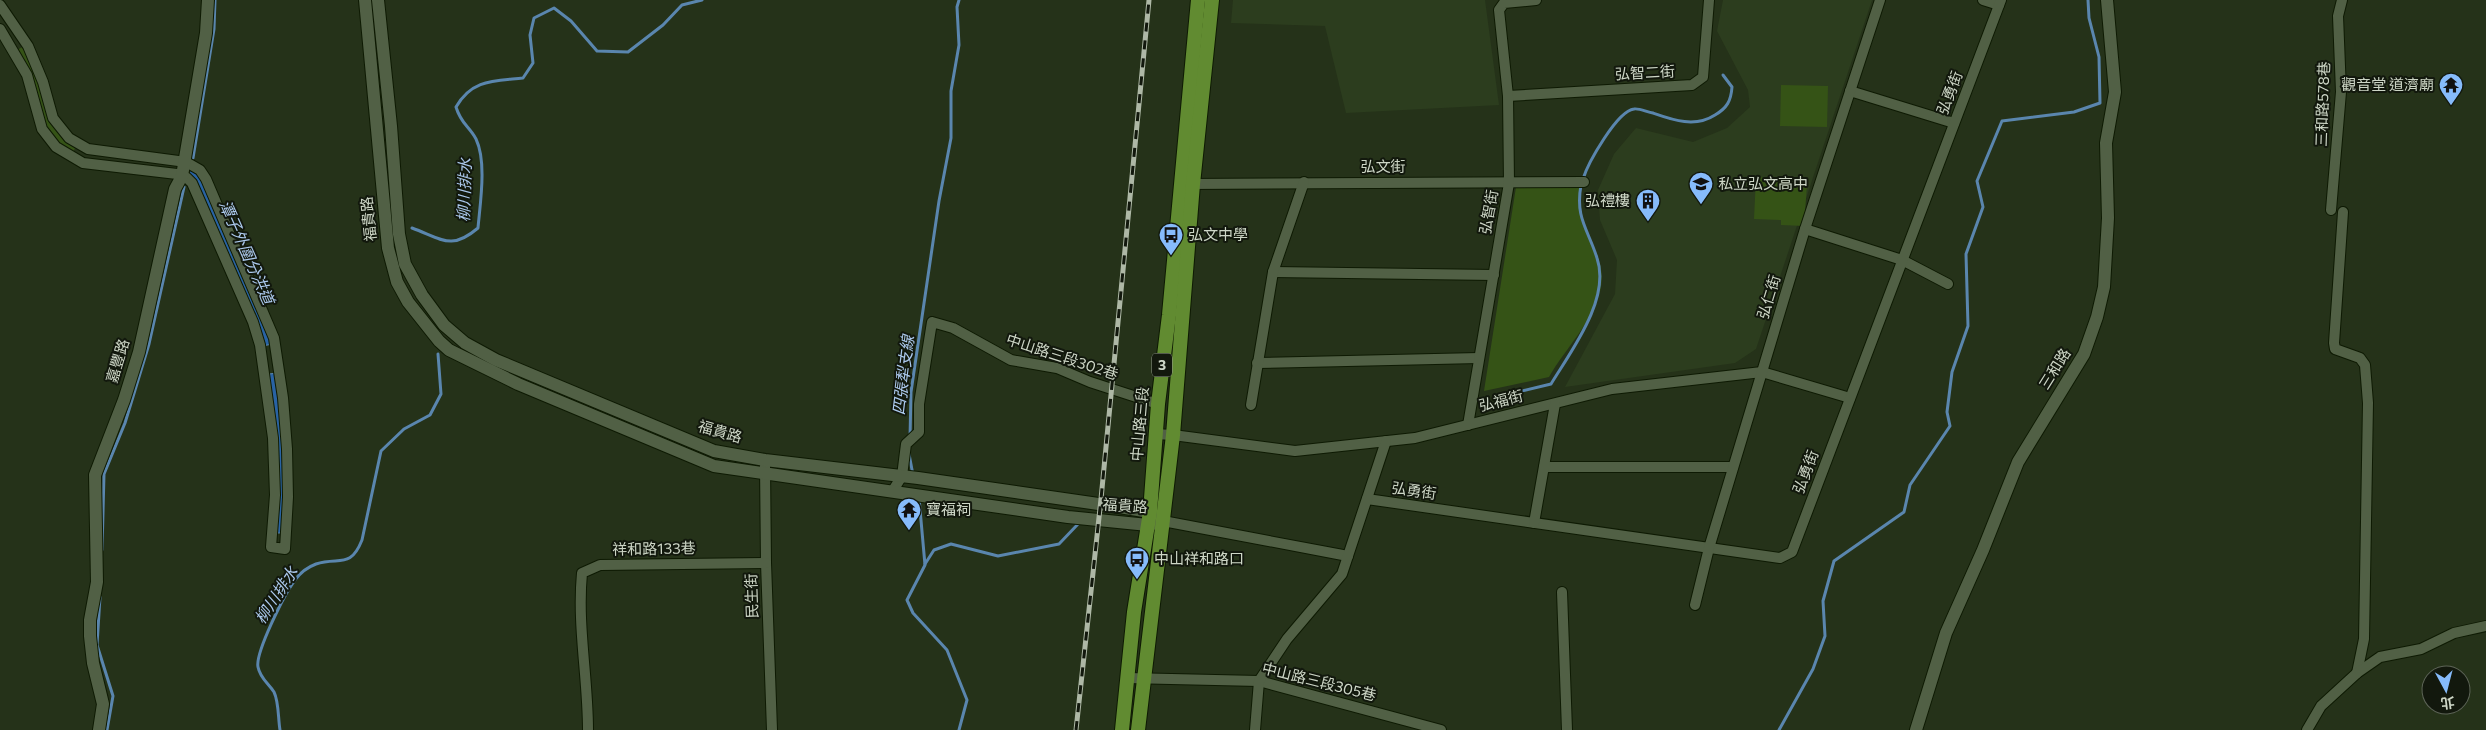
<svg xmlns="http://www.w3.org/2000/svg" width="2486" height="730" font-family="Commissioner,'Noto Sans TC',sans-serif">
<style>
.built{fill:#2c3d1e}
.green{fill:#355316}
.water{fill:#2963a4;stroke:#5a86ae}
.lines{fill:none;stroke-linecap:round;stroke-linejoin:round}
.stream{stroke:#5a86ae;stroke-width:3}
.canal{stroke:#2963a4;stroke-width:10}
.minor-casing{stroke:#0e1a03;stroke-width:12}
.tertiary-casing{stroke:#0e1a03;stroke-width:14}
.primary-casing{stroke:#0e1a03;stroke-width:16}
.minor{stroke:#516045;stroke-width:10}
.tertiary{stroke:#516045;stroke-width:12}
.primary{stroke:#618b31;stroke-width:14}
.rail-casing{stroke:#aeb8a6;stroke-width:5}
.rail{stroke:#12180d;stroke-width:3;stroke-dasharray:9;stroke-linecap:butt}
.labels{text-anchor:middle;stroke-width:4;stroke-linejoin:round;paint-order:stroke}
.shield{fill:#12180d;stroke:#959d8e;stroke-width:1}
.shield-label{font-size:14px;font-weight:bold;fill:#cdd6c6}
.street-label{font-size:15px;fill:#cdd6c6;stroke:#12180d}
.poi-label{font-size:15px;fill:#cdd6c6;stroke:#12180d;text-anchor:start}
.water-label{font-size:16px;font-style:italic;fill:#acc9ed;stroke:#12180d}
</style>
<rect width="100%" height="100%" fill="#253219"/>
<g class="built">
<path d="M1233,0H1485L1499,105L1346,113L1325,26L1231,23Z"/>
<path d="M1723,0H1872L1756,349L1735,363L1565,387L1615,294L1617,260L1600,220L1598,190L1614,154L1636,128L1693,142L1727,128L1750,107L1748,90L1717,31Z"/>
</g>
<g class="green">
<path d="M24,46L63,137L75,148L73,153C42,144 28,79 17,50Z"/>
<path d="M1781,85L1828,86L1827,127L1780,126Z"/>
<path d="M1756,177L1783,178V184L1807,185L1804,226L1781,225V220L1754,219Z"/>
<path d="M1516,187L1581,188C1581,196 1579,207 1581,215C1584,233 1598,250 1601,269C1608,307 1566,346 1549,377L1484,391Z"/>
</g>
<g class="water">
<path d="M205,184L272,344L263,346L198,187Z"/>
<path d="M277,373L285,440L283,533H275L269,374Z"/>
</g>
<g class="lines">
<g class="stream">
<path d="M193,158L214,29L215,0"/>
<path d="M1583,179C1588,163 1617,111 1634,109C1639,108 1647,112 1653,113C1673,120 1695,128 1715,115C1727,108 1731,101 1732,87L1723,75"/>
<path d="M412,228C442,239 451,251 478,228C480,204 487,162 476,139C469,126 461,124 456,107C472,79 494,81 523,78L533,63L530,35L534,18L554,8L571,21L597,51L628,52L663,25L682,5L702,0"/>
<path d="M1501,396L1551,384C1571,351 1611,299 1597,258C1588,229 1575,218 1581,185"/>
<path d="M910,438L911,392L939,201L951,138V91L959,45L957,7L959,0"/>
<path d="M909,454L913,475"/>
<path d="M919,498L925,565L907,600L913,613L947,650L967,700L959,730"/>
<path d="M102,550L104,474L125,423L149,344L184,187"/>
<path d="M925,564L934,550L951,544L998,556L1059,544L1079,523"/>
<path d="M100,597L97,645L113,696L107,730"/>
<path d="M280,730C278,719 279,702 274,692C268,683 260,678 258,667C255,653 285,593 295,580C300,573 308,567 316,564C339,556 350,570 362,540L381,451L404,429L430,415L441,394L438,354"/>
<path d="M1779,730L1813,669L1825,636L1823,601L1834,561L1904,512L1910,485L1950,426L1947,412L1952,372L1968,326L1966,254L1983,207L1977,181L2002,121L2074,112L2100,103L2099,57L2089,18L2088,0"/>
</g>
<path class="canal" d="M195,173L207,195"/>
<defs>
<g id="minor">
<path d="M1983,0L1999,5"/>
<path d="M0,5L28,46L43,82L53,118L69,138L88,149L186,162L200,170L206,179L274,338L283,398L287,449L288,497L285,549L271,547L275,495L273,438L260,345L253,322L192,183L187,178L177,174L83,163L56,147L42,129L27,75L0,29"/>
<path d="M1850,91L1954,123"/>
<path d="M1508,96L1692,85L1703,77L1709,0"/>
<path d="M1188,184L1584,182"/>
<path d="M2331,210L2341,92L2338,16L2342,0"/>
<path d="M2343,212L2334,343L2335,349L2360,358L2365,365L2368,403L2364,639L2357,673"/>
<path d="M1805,229L1902,260L1948,284"/>
<path d="M1273,272L1494,275"/>
<path d="M1257,363L1479,358"/>
<path d="M1251,405L1273,272L1304,182"/>
<path d="M1468,425L1509,183L1508,96L1499,10L1504,3L1536,0"/>
<path d="M1155,434L1173,435L1295,451L1415,438L1612,389L1762,372L1850,398"/>
<path d="M765,466L766,563L772,730"/>
<path d="M1544,467H1733"/>
<path d="M892,492L902,476L906,444L919,432V404L932,322L953,328L1011,360L1057,368L1090,382L1158,404"/>
<path d="M1367,499L1780,558L1792,552L2001,0"/>
<path d="M1163,521L1348,556"/>
<path d="M1534,523L1555,404"/>
<path d="M1562,592L1567,730"/>
<path d="M1695,605L1709,548L1805,229L1880,0"/>
<path d="M1127,678L1259,681L1441,730"/>
<path d="M588,730C588,678 577,625 582,573L600,565L766,563"/>
<path d="M1255,730L1259,681L1287,639L1342,574L1386,441"/>
<path d="M2307,730L2321,706L2357,673L2380,657L2421,649L2454,633L2486,626"/>
</g>
<g id="tertiary">
<path d="M365,0L388,248L397,282L408,302L439,341L449,350L518,384L714,466L1068,517L1148,525L1157,523"/>
<path d="M378,0L391,126L399,234L405,264L422,295L444,325L465,343L496,360L714,451L765,460L918,478L1119,507L1150,512L1158,518"/>
<path d="M99,730L103,704L93,663L90,636V620L97,582L95,475L124,400L139,352L175,189L182,176L206,33L208,0"/>
<path d="M1916,730L1946,633L1983,550L2018,462L2084,354L2097,317L2104,287L2108,218L2106,143L2115,92L2107,0"/>
</g>
<g id="primary">
<path d="M1122,730L1134,612L1150,512L1158,404L1169,315L1198,0"/>
<path d="M1138,730L1173,435L1193,184L1212,0"/>
</g>
</defs>
<use href="#minor" class="minor-casing"/>
<use href="#tertiary" class="tertiary-casing"/>
<use href="#primary" class="primary-casing"/>
<use href="#minor" class="minor"/>
<use href="#tertiary" class="tertiary"/>
<use href="#primary" class="primary"/>
<defs>
<path id="rail" d="M1076,730L1101,499L1149,0"/>
</defs>
<use href="#rail" class="rail-casing"/>
<use href="#rail" class="rail"/>
</g>
<defs>
<symbol id="temple-pin" viewBox="-11 -11 22 30"><path d="M0 17L-7.5 6A9.5 9.5 0 1 1 7.5 6Z" fill="#86bbfb" stroke="#12180d"/><path d="M0-6L5-2H3V0L6.5 2.5H4V6H1.5V3h-3V6H-4V2.5H-6.5L-3 0V-2H-5Z" fill="#111"/></symbol>
<symbol id="school-pin" viewBox="-11 -11 22 30"><path d="M0 17L-7.5 6A9.5 9.5 0 1 1 7.5 6Z" fill="#86bbfb" stroke="#12180d"/><path d="M0-5L7-2L0 1L-7-2ZM-4 1L0 2.5L4 1V4Q0 6-4 4Z" fill="#111"/></symbol>
<symbol id="building-pin" viewBox="-11 -11 22 30"><path d="M0 17L-7.5 6A9.5 9.5 0 1 1 7.5 6Z" fill="#86bbfb" stroke="#12180d"/><path d="M-4-6H4V6H1V3H-1V6H-4ZM-2.5-4.3h1.7v1.8h-1.7ZM.8-4.3h1.7v1.8H.8ZM-2.5-1h1.7V.8h-1.7ZM.8-1h1.7V.8H.8Z" fill="#111"/></symbol>
<symbol id="bus-pin" viewBox="-11 -11 22 30"><path d="M0 17L-7.5 6A9.5 9.5 0 1 1 7.5 6Z" fill="#86bbfb" stroke="#12180d"/><path d="M-5-6H5V4H4V6H2V4H-2V6H-4V4H-5ZM-3.5-4V0h7V-4ZM-3.5 1.2v1.5H-2V1.2ZM2 1.2v1.5H3.5V1.2Z" fill="#111"/></symbol>
</defs>
<g fill-rule="evenodd">
<use href="#temple-pin" x="2437" y="71" width="28" height="38"/>
<use href="#school-pin" x="1687" y="170" width="28" height="38"/>
<use href="#building-pin" x="1634" y="187" width="28" height="38"/>
<use href="#bus-pin" x="1157" y="221" width="28" height="38"/>
<use href="#temple-pin" x="895" y="496" width="28" height="38"/>
<use href="#bus-pin" x="1123" y="545" width="28" height="38"/>
</g>
<g class="labels">
<rect class="shield" x="1152" y="353.5" width="20" height="23" rx="4"/>
<g class="shield-label">
<text x="1162" y="370">3</text>
</g>
<g class="street-label">
<text transform="translate(1645 73) rotate(-3)" y="5">弘智二街</text>
<text transform="translate(1950 93) rotate(-69)" y="5">弘勇街</text>
<text transform="translate(2323 104) rotate(-88)" y="5">三和路578巷</text>
<text x="1383" y="172">弘文街</text>
<text transform="translate(1489 212) rotate(-80)" y="5">弘智街</text>
<text transform="translate(369 219) rotate(-96)" y="5">福貴路</text>
<text transform="translate(1769 297) rotate(-73)" y="5">弘仁街</text>
<text transform="translate(1062 357) rotate(18)" y="5">中山路三段302巷</text>
<text transform="translate(118 361) rotate(-73)" y="5">嘉豐路</text>
<text transform="translate(2055 369) rotate(-58)" y="5">三和路</text>
<text transform="translate(1501 401) rotate(-14)" y="5">弘福街</text>
<text transform="translate(1140 424) rotate(-85)" y="5">中山路三段</text>
<text transform="translate(720 432) rotate(16)" y="5">福貴路</text>
<text transform="translate(1806 472) rotate(-69)" y="5">弘勇街</text>
<text transform="translate(1414 491) rotate(8)" y="5">弘勇街</text>
<text transform="translate(1125 506) rotate(4)" y="5">福貴路</text>
<text transform="translate(654 549) rotate(-1)" y="5">祥和路133巷</text>
<text transform="translate(752 596) rotate(-92)" y="5">民生街</text>
<text transform="translate(1319 682) rotate(14)" y="5">中山路三段305巷</text>
</g>
<g class="poi-label">
<text x="2434" y="90" text-anchor="end">觀音堂 道濟廟</text>
<text x="1718" y="189">私立弘文高中</text>
<text x="1630" y="206" text-anchor="end">弘禮樓</text>
<text x="1188" y="240">弘文中學</text>
<text x="926" y="515">寶福祠</text>
<text x="1154" y="564">中山祥和路口</text>
</g>
<g class="water-label">
<text transform="translate(464 190) rotate(-88)" y="6">柳川排水</text>
<text transform="translate(247 252) rotate(66)" y="6">潭子外圍分洪道</text>
<text transform="translate(903 375) rotate(-83)" y="6">四張犁支線</text>
<text transform="translate(276 595) rotate(-57)" y="6">柳川排水</text>
</g>
</g>
<g transform="translate(2446 690) rotate(173)"><circle r="24" fill="#12180d" stroke="#5d6457"/>
<path d="M0-4L9 19L0 12L-9 19Z" fill="#86bbfb"/>
<text y="-8" font-size="14" font-weight="bold" text-anchor="middle" fill="#cdd6c6">北</text>
</g>
</svg>
